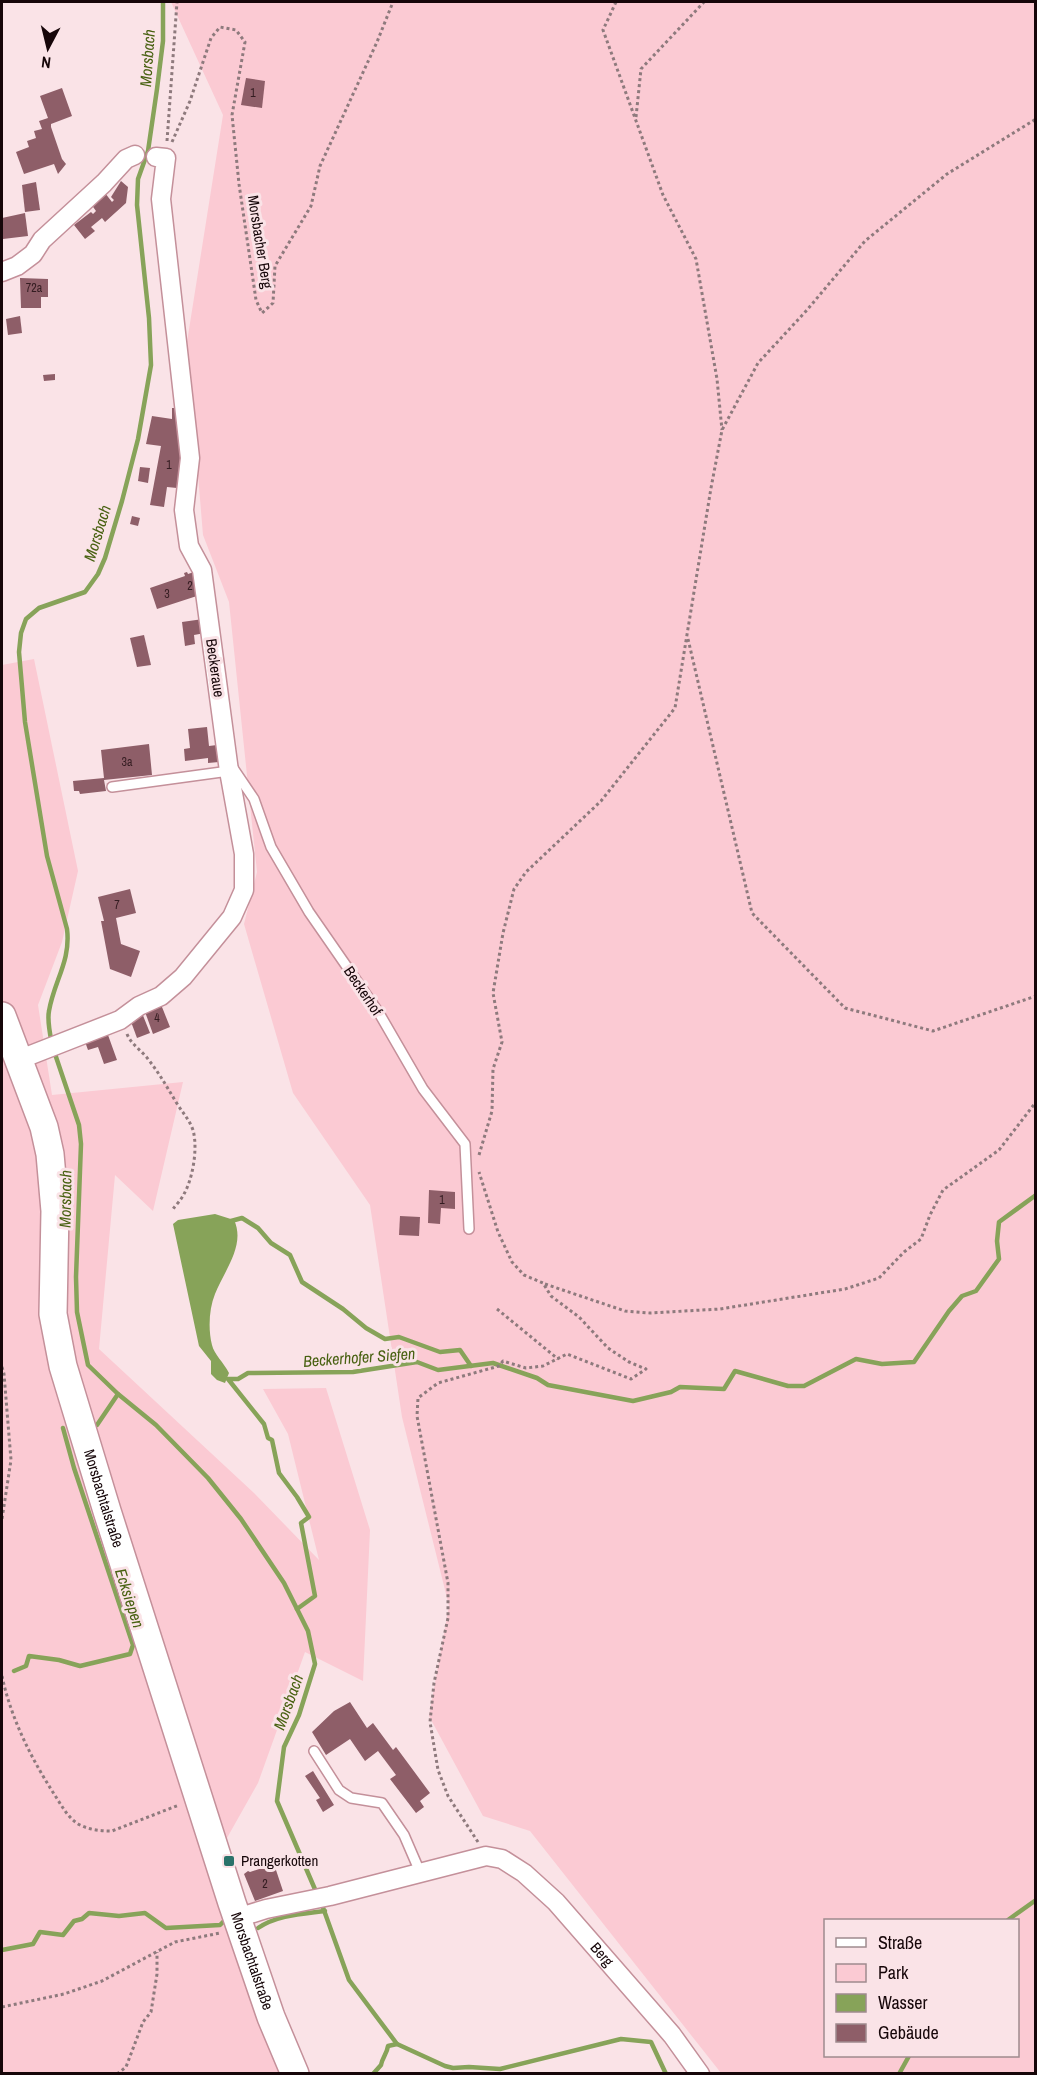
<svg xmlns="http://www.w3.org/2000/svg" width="1037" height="2075" font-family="'Archivo Narrow',sans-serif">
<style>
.green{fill:#fbcad3;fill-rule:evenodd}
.water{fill:#87a359}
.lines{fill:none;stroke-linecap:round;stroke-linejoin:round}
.stream{stroke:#87a359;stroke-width:4.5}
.building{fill:#8e5e68}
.lane-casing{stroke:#c4909a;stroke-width:12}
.street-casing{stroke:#c4909a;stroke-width:21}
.secondary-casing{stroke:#c4909a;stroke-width:30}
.path{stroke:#8e7a7d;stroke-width:3;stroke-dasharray:3 3;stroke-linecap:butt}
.lane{stroke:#fff;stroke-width:9}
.street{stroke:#fff;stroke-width:18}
.secondary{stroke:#fff;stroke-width:27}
.poi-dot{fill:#2a736b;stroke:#fae3e7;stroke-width:2}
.labels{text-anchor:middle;stroke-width:6;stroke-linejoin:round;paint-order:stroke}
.number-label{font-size:12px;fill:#341c21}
.street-label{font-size:15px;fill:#160609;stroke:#fae3e7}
.poi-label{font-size:15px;fill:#160609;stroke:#fae3e7;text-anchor:start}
.water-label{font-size:16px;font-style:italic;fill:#486111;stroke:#fae3e7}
</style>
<rect width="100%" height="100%" fill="#fae3e7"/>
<g class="green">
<path d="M171,2H1035V2073H721L530,1831L483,1816L429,1716L449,1606L402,1417L370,1205L293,1093L244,924L257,872L229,602L203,535L187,342L223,115ZM826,1920H1018V2056H826Z"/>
<path d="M34,659L78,871L62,942L38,1005L52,1095L183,1082L153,1211L115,1175L99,1349L254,1493L319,1560L288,1434L263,1389L326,1388L370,1530L363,1681L305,1652L258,1783L214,1861L294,2073L2,2074V665Z"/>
</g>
<path class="water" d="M215,1214L234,1220C246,1245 224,1271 215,1294C209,1309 208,1329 212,1345C214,1354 224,1363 229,1373L225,1383L217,1380L211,1374V1361L199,1346L173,1224L178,1220Z"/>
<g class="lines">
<g class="stream">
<path d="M52,1044C50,1034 47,1021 49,1011C54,981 71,961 67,929L47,856L25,722L19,652L21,633L26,619L39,608L85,592L98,574L105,558L122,501L138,439L151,365L149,318L137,205L138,179L148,151L157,89L163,41V2"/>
<path d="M54,1051L79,1125L81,1144L76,1277L77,1312L88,1365L118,1394L156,1425L208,1478L241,1519L284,1583L308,1631L315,1664L299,1715L284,1747L277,1801L317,1894"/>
<path d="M231,1221L242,1218L258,1228L271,1243L290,1255L302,1282L343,1309L366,1328L385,1339L399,1337L440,1352L460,1350L471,1366"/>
<path d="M97,1425L118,1394"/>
<path d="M297,1609L315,1596L301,1523L309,1517L297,1497L279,1473L272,1440L268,1438L264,1424L228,1379H238L248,1373L353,1372L417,1362L438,1370L493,1363L537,1378L548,1385L633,1401L671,1392L680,1387L724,1389L735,1371L788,1386H804L856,1359L882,1364L914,1362L949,1311L962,1296L976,1291L999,1259L997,1241L999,1222L1036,1195"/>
<path d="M14,1671L26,1666L29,1656L59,1660L80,1666L130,1654L133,1645L74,1468L63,1428"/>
<path d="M321,1902L349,1980L397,2044L445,2066L453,2068L469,2067L500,2069L621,2039L651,2042L666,2074"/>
<path d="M1008,1920L1036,1900"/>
<path d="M258,1928C277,1915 302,1914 325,1911"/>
<path d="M2,1950L33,1944L40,1932L63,1935L74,1921L82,1919L89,1913L119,1916L145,1913L166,1928L220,1925L225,1920"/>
<path d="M373,2074L381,2065C382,2058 387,2054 388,2046L397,2044"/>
<path d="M899,2074L909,2056"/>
</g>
</g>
<g class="building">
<path d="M246,78L265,81L262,108L241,105Z"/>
<path d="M62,88L72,116L51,124V127L62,159L66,164L58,174L54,164L24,174L16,152L29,147L27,141L36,138L34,131L42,129L39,121L48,118L40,96Z"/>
<path d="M121,181L128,187L126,203L105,222L102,218L91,227L95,231L85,239L74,225L91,212L93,214L96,211L91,204L105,193L112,202L114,200L111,197Z"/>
<path d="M36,182L40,210L25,212L22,185Z"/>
<path d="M25,213L28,236L3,239L2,218Z"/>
<path d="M20,278L48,279V297H41V308H21Z"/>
<path d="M20,316L22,333L8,335L6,319Z"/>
<path d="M55,374V380L44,381L43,375Z"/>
<path d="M172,408H179L183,443L177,488L167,487L164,507L150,505L161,446L146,444L152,416L172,419Z"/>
<path d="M140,467L150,468L148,483L138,481Z"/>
<path d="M132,516L140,518L138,526L130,524Z"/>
<path d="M197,571L203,594L157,609L150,588L185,576L184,573L187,572L188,574Z"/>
<path d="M203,619L205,633L194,635L195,644L185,646L182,622Z"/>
<path d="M144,635L151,665L137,667L130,638Z"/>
<path d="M207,727L209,746L217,745L219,762L208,763V758L185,761L184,749L190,748L188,729Z"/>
<path d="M149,744L152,775L104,780L106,791L80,794L79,791H74L73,781L104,778L101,750Z"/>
<path d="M130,889L136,913L116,918L121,944L140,951L131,977L110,969L101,921H104L98,897Z"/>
<path d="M160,1002L170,1027L153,1034L144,1009Z"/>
<path d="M142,1013L150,1033L137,1038L130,1019Z"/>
<path d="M108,1035L117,1060L104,1064L98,1047L88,1050L84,1039L94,1036L95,1040Z"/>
<path d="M429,1190L455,1192V1209L441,1208L440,1224L428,1223Z"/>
<path d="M400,1216L420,1217L419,1236L399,1235Z"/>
<path d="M350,1702L367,1728L373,1723L393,1750L396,1747L430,1793L420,1801L424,1807L416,1813L390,1779L396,1775L378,1751L365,1761L350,1739L326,1755L312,1732L334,1711Z"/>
<path d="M313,1771L334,1805L323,1812L316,1800L320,1798L305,1776Z"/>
<path d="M274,1864L283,1891L255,1901L244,1874L248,1871L250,1872Z"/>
</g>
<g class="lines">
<defs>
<g id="lane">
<path d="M231,765L254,799L271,847L309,912L379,1013L423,1089L465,1144L469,1229"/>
<path d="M112,787L229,771"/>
<path d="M314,1751L339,1790L351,1798L382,1803L404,1835L420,1872"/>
</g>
<g id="street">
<path d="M2,272L17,266L33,254L42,240L104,183L126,159L135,155"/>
<path d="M18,1060L120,1020L139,1006L161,996L183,977L232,917L244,890V854L229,771L202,570L189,546L184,510L190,458L161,199L166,158L156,157"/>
<path id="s1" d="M237,1918L266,1909L330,1896L486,1856L502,1859L524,1873L556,1902L672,2035L700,2074"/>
</g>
<g id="secondary">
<path id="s2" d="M2,1016L44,1127L50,1154L55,1211L53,1314L63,1366L107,1511L232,1903L271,2017L295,2074"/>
</g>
</defs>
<use href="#lane" class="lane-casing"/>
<use href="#street" class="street-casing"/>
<use href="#secondary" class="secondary-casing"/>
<g class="path">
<path d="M616,2L603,30L663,195L696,259L717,379L722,430"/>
<path d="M636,117L641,69L704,2"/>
<path d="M167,141L177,2"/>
<path d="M172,142L190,101L211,38L220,27L236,30L245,42L232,115L239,184L256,300L262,313L273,303L275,266L311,206L320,166L377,42L393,2"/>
<path d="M688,639L752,913L845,1008L933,1031L1036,996"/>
<path d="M127,1034C131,1044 141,1050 148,1059C159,1073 167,1087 176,1102C182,1112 189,1119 193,1130C198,1148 193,1178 184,1194C181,1200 176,1205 173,1209"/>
<path d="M479,1155L492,1111L493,1069L502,1042L493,993L503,933L514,889L526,872L601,801L675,708L711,488L722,430L758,363L807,310L865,241L947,174L1036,119"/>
<path d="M545,1284L625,1311L650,1313L720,1309L845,1289L879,1278L904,1252L921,1239L930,1215L943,1190L999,1150L1036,1102"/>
<path d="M497,1309L558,1359"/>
<path d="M2,1367L4,1374L11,1460L2,1519"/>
<path d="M2,1676C11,1719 32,1760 56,1797C63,1808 69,1819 80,1825C90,1830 101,1831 112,1831L179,1805"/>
<path d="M478,1842L448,1796L438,1770L430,1722L434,1683L448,1618V1583L417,1416L418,1398L438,1383L499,1366L503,1361L526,1368L543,1366L567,1354L631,1379L646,1369L629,1362L608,1348L579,1317L551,1296L543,1283L524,1275L512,1262L498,1232L479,1172"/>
<path d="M2,2007L64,1994L102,1981L175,1942L220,1933"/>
<path d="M117,2074L126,2067L143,2022L151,2012L157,1974V1952"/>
</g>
<use href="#lane" class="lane"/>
<use href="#street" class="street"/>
<use href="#secondary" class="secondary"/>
</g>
<rect class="poi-dot" x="223" y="1855" width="12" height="12" rx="3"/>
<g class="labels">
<g class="number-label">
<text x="253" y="97">1</text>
<text x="34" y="292">72a</text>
<text x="169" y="469">1</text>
<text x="190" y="590">2</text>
<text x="167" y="598">3</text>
<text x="127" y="766">3a</text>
<text x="117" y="909">7</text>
<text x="157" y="1022">4</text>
<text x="442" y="1204">1</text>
<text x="265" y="1888">2</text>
</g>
<g class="street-label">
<text transform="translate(260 242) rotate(81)" y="5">Morsbacher Berg</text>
<text transform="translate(215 668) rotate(82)" y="5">Beckeraue</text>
<text transform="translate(363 991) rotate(56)" y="5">Beckerhof</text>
<text dy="5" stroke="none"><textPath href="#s2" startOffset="498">Morsbachtalstraße</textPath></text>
<text dy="5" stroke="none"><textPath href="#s1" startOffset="412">Berg</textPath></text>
<text dy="5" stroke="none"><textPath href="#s2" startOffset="984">Morsbachtalstraße</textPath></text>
</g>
<g class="poi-label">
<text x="241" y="1866">Prangerkotten</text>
</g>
<g class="water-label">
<text transform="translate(147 58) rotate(-86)" y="6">Morsbach</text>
<text transform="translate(97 533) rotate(-73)" y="6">Morsbach</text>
<text transform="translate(65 1199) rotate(-89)" y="6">Morsbach</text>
<text transform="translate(359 1357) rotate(-4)" y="6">Beckerhofer Siefen</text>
<text transform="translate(130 1598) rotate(72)" y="6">Ecksiepen</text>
<text transform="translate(288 1702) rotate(-70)" y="6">Morsbach</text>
</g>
</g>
<rect width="1037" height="2075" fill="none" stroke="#160609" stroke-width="6"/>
<rect x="824" y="1919" width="195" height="138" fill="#fae3e7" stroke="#9f8b8e" stroke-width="1.5"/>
<rect x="836" y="1938" width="30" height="9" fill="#ffffff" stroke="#9f8b8e" stroke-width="1.5"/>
<text x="878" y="1949" font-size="18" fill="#160609">Straße</text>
<rect x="836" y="1964" width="30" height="18" fill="#fbcad3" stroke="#9f8b8e" stroke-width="1.5"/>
<text x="878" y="1979" font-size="18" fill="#160609">Park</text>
<rect x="836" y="1994" width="30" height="18" fill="#87a359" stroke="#9f8b8e" stroke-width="1.5"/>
<text x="878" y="2009" font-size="18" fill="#160609">Wasser</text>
<rect x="836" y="2024" width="30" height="18" fill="#8e5e68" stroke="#9f8b8e" stroke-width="1.5"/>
<text x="878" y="2039" font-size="18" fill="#160609">Gebäude</text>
<g transform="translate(48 48) rotate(187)" stroke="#fae3e7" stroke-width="4.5" paint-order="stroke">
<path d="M0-4.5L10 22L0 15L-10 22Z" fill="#160609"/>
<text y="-9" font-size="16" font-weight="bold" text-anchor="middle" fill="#160609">N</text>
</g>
</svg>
